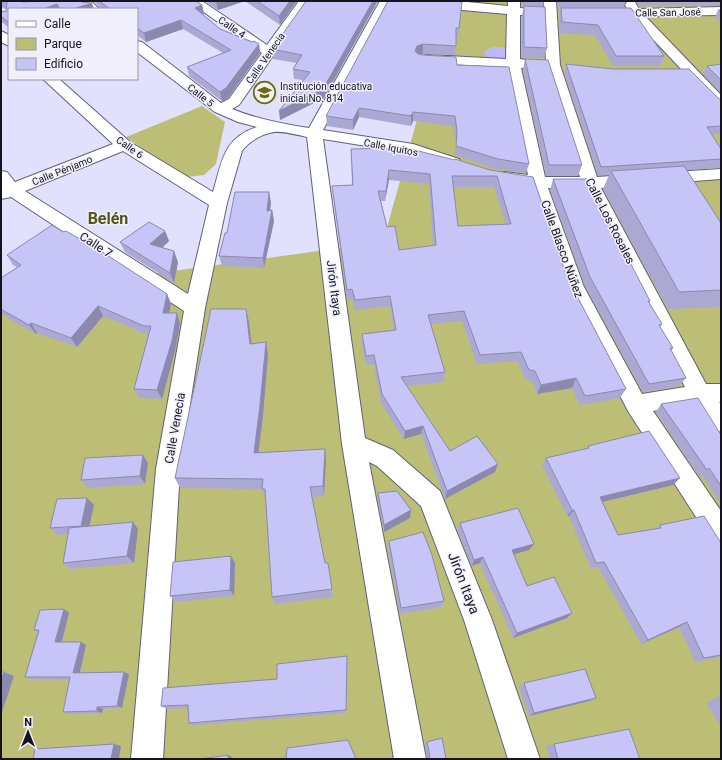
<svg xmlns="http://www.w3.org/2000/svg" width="722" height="760" font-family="Roboto,sans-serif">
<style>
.green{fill:#bcbe76}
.water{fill:#bcb8fa}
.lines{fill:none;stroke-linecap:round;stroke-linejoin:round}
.street-casing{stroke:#626179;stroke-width:2}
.street{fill:#fff;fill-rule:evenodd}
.wall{fill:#aba9d4;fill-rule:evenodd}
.shaded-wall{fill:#8b89ad}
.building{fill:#c7c4f7;stroke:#8b89ad;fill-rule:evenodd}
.labels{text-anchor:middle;stroke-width:3;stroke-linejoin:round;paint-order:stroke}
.far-street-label{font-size:10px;fill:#15141e;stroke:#f0effb}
.far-poi-label{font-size:10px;fill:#15141e;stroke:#f0effb;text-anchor:start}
.street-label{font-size:12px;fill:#15141e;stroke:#f0effb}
.near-street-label{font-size:14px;fill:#15141e;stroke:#f0effb}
.district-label{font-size:16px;font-weight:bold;fill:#535418;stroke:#f0effb}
</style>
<rect width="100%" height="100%" fill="#e1e0fd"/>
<g class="green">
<path d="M444,1H721V759H1V295L383,242L435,55Z"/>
<path d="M202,106L225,122L216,164L204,175L188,177L176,172L126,137Z"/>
</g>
<path class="water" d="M492,47H501L509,50L507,60C499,59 487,61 484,52Z"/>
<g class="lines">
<defs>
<g id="street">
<path d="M77,1H91L99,9H85Z"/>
<path d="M188,1H202L267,45L299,1H311L239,105L232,109C257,119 282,124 309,128L380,1H392L323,130L413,144L459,159L461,163L459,167L453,168L410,153L323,139L365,438L393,450L440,491L492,620L540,759H508L464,620L421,506L377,466L369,462L426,759H394L342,444L307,137C297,135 284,131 275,132C263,133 248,142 242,151L227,203L205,308L180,469L163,759H131L156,469L184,311L11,197L1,199V171L7,172L15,182L113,144L43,79H59L130,142L213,192C222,162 223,138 257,127L238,122L215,112L137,52V41L142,42L221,103L229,99L262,53ZM123,151L209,205L188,294L25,191Z"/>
<path d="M435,1H457L508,6V1H520V8L532,9L534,12L532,15H520V59L532,61L534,64L532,67L521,68L545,177H580L546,65L544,1H556L560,65L597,177L721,169V179L601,188L706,384H721V402H719L721,404V432L713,429L695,404L653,411L721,511V545L712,542L628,411L564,287L531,186L499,181L497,177L499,173L505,172L528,175L507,67L427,63L422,62L420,59L422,56L427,55L506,59L507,14L462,10L437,4ZM548,188H584L685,387L642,394L584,287Z"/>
<path d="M631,1L635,2L639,9L721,7V15L645,16L721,95V107L716,106L631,16H600L598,13L600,10L627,9L625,5L627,2Z"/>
<path d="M1,31L9,35V46L1,42Z"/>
</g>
</defs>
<use href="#street" class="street-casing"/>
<use href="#street" class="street"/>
</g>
<g class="wall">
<path d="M1,1H37H36L81,2L94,9H9V28L1,21V11L6,12V9L1,7Z"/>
<path d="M94,1H138L139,2L202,5L204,14L203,15L220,29L259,44L260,53L228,98L222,101L189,76L187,67L223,53L183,29L146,42L137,35V9H101Z"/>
<path d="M205,1H245L218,10Z"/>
<path d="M245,1H297L280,25Z"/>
<path d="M306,1L324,98L280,120L303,80L294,79L293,69L297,63L273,59L272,49Z"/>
<path d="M388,1L459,28L458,37H456V46L455,55L423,54H419L457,65L529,164L526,173L496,169L455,155L456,141L453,126L413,121L411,126L359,117L353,130L327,126L326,116Z"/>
<path d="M521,1H544L543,7L547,48L544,58H522V16L524,6H522Z"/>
<path d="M557,1H627L625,2L624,7H558Z"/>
<path d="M635,1H721V6H640Z"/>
<path d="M561,8H631L664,56L660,66H613L595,35L560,33L559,18Z"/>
<path d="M718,10H721V23L715,17Z"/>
<path d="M525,59L582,165L578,176H546L523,70Z"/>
<path d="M566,64L721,99V134H712L721,149V168L687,170L721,223V307L668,309L603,189L609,175H598L564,72Z"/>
<path d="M721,64V93L703,74L707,66Z"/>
<path d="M351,149L533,177L567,277L626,389L620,398L580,405L572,388L537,394L532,381L526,380L517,361L477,364L462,321L431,324L445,372L444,382L407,386L450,451L498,464L495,472L445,499L421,434L404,439L381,403L374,364L366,365L362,344V334L394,331L390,306L355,310L352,299L347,300L333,196L332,186L352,185ZM389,180L429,184L433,245L399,250L387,227L381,201H385ZM453,187H494L506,224L458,226Z"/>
<path d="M553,179L650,301L649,303L662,324L660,327L673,348L671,351L686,378L679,386L643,392L585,286L550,190Z"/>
<path d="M271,202L270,210H272L274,221L264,268L222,266L219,256Z"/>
<path d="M165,231L169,241L162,248L178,262L174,283L125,252L120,242Z"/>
<path d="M7,255L167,294L171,304L169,313H177L180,323L175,351L162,399L139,398L134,389L148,335L103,316L77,347L37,333L36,334L11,320L1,313V278L17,267L13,265Z"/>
<path d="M249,322L251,343L266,342L268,354L263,416L258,452L326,460L324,496L312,497L325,563H328L333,597L275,604L272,597L266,499L262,489L180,488L175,478Z"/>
<path d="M661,404L721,435V504L702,475L700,477L656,412Z"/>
<path d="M588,446L673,485L602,502L618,535L656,528L660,525L721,543V657L695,662L679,627L641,644L598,567L591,569L569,516H567L542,465L546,458L586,449Z"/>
<path d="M148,463L145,484L88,488L81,480Z"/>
<path d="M378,493L410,518L384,532L378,501Z"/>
<path d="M87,498L94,505L89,526L133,522L138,529L134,563L71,569L63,563L68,534L58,535L50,528Z"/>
<path d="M460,523L534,544L529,550L514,554L527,586L572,613L567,618L513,638L480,563L472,566L457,530Z"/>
<path d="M389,541L444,601L441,607L400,614L388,548Z"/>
<path d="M235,563L234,596L176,602L170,596Z"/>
<path d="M64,609L69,613L62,642H81L86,645L80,673L124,672L129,674L122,708L103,709L102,713L70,714L63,712L70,680L32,679L25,677L38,632L34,630Z"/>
<path d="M347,660L346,713L194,725L189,723L188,708L167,709L161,706L277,679Z"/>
<path d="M524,683L596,698L589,701L529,716L519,687Z"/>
<path d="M721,695V726L706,703Z"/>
<path d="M427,742L446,759L427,758L425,744Z"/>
<path d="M554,744L640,759H550L546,746Z"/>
</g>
<g class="shaded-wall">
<path d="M22,1H37L27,5L22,2Z"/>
<path d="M216,1H245L218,10Z"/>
<path d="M290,1H297L280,25L279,16Z"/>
<path d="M373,1H378L324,98L280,120L279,111Z"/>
<path d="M92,3L94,9H73Z"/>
<path d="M57,4L59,9H43Z"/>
<path d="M202,5L204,14L196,17L195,8Z"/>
<path d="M181,20L183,29L146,42L144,33Z"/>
<path d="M259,44L260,53L228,98L222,101L220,92Z"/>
<path d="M423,44V54L417,55L415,51L417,46Z"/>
<path d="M359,108V117L353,130V120Z"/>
<path d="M413,112V121L411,126V116Z"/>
<path d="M389,170V180L385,201L386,191Z"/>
<path d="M269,192L271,202L269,221L267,211Z"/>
<path d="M272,210L274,221L264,268L263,258Z"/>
<path d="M165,231L169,241L154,255L150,244Z"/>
<path d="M174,251L178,262L174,283L170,273Z"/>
<path d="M167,294L171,304L167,323L163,313Z"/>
<path d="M98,306L103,316L77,347L71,338Z"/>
<path d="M246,309L249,322L253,356L250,344Z"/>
<path d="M177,313L180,323L175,351L162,399L157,390Z"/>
<path d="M31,323L37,333L36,334L29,325Z"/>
<path d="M266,342L268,354L263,416L257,463L254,453Z"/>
<path d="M576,378L572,388L537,394L541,385Z"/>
<path d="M423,426L421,434L404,439L405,431Z"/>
<path d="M325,449L326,460L324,496L323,486Z"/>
<path d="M143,455L148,463L145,484L140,476Z"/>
<path d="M498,464L495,472L445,499L447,491Z"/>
<path d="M680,478L673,485L594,504L600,497Z"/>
<path d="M87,498L94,505L88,533L81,526Z"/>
<path d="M411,510L410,518L384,532V525Z"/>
<path d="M572,510H574L569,516H567Z"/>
<path d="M133,522L138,529L134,563L127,556Z"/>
<path d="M534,544L529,550L508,556L512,550Z"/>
<path d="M231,556L235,563L234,596L230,590Z"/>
<path d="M483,557L480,563L472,566L474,560Z"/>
<path d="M64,609L69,613L61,645L55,642Z"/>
<path d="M572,613L567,618L513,638L517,633Z"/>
<path d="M687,622L679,627L641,644L648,640Z"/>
<path d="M81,642L86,645L79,676L73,673Z"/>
<path d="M4,672L14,676L1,715V680Z"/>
<path d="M124,672L129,674L122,708L117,706Z"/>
<path d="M596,698L589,701L529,716L534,713Z"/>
<path d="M97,707L103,709L102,713L97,711Z"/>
<path d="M114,744L121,746L119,759H111Z"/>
<path d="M228,755L232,757V759H228Z"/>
</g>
<g class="building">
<path d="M3,1H22V2L45,1H80L81,2L92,3L73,9H60L57,4L43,9H9V21H7L1,16V11L6,12L7,2Z"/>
<path d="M99,1H138L139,2L140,1H196L202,5L195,8L220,29L252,42L254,41L259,44L226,88L220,92L187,67L231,50L181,20L144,33L137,28V9H110Z"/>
<path d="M257,1H290L279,16Z"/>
<path d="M306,1H373L323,89L279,111L310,72L293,69L302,55L272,49Z"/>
<path d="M388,1H456L462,2L459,28H456V46L423,44L417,46L415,51L418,54L423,55L456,57L457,65L509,67L529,164L498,159L456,146L457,131L455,116L413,112L411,116L359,108L353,120L326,116Z"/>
<path d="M524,6L545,7L547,48L524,47Z"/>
<path d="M561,8H631L664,56H616L598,25L562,22Z"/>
<path d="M718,10H721V13Z"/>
<path d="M525,59L548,60L582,165H549Z"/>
<path d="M566,64L613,69H689L719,99H721V126L707,127L721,149V159L601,167Z"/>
<path d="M721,64V80L707,66Z"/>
<path d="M394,148L414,150L455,160V159L490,170L533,177L567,277L626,389L585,396L576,378L541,385L535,371L529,370L521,352L480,355L464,311L428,315L445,372L401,377L450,451L477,436L498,464L447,491L423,426L405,431L382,394L374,355L366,356L362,334L396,330L390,296L355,300L352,289L347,290L332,186L353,185L351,149ZM389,170L430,174L436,245L399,250L395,226L387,227L378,191H386ZM452,176H497L511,224L458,226Z"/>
<path d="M684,166L721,223V290L679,292L611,171Z"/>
<path d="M553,179H587L650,301H648L662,324L659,325L673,348H670L686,378L649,384L590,277Z"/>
<path d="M235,192H269L267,211L272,210L263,258L219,256L225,233H227Z"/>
<path d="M149,222L165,231L150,244L174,251L170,273L120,242Z"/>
<path d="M52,225L63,232L66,231L104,253L167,294L163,313H177L172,341L157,390L134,389L151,326H144L98,306L71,338L31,323L29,325L4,311L1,309V278L21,265L7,255Z"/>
<path d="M211,309H246L250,344L266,342L260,405L254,453L325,449L323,486L310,487L325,563H328L332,589L272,597L265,489H262L263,479L175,478Z"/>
<path d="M698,398L721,435V486L709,468L707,470L661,404Z"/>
<path d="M649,431L680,478L600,497L618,535L661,528L660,525L704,516L721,543V655L704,658L687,622L648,640L604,562L596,563L574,510H572L546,458L589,448L588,446Z"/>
<path d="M143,455L140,476L81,480L85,458Z"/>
<path d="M397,491L411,510L384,525L378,493Z"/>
<path d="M87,498L81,526L50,528L57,499Z"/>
<path d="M518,508L534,544L512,550L527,586L554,577L572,613L517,633L483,557L474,560L460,523Z"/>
<path d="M133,522L127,556L63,563L69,528Z"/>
<path d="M423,532L432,555L444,601L401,608L389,541Z"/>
<path d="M231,556L230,590L170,596L173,562Z"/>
<path d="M64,609L55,642H81L73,673L124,672L117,706L97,707V711L63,712L70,677H25L39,630H34L40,610Z"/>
<path d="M347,656L346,710L189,723L188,705L161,706L163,688L277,679V664Z"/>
<path d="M585,669L596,698L534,713L524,683Z"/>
<path d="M1,672H4L1,680Z"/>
<path d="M629,729L640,759H558L554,744Z"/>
<path d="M442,738L446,759H426L430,757L427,742Z"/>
<path d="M348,740L356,759H286L287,748Z"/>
<path d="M114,744L111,759H33L35,749Z"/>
<path d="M228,755V759H200Z"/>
</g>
<defs>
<symbol id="school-ring" viewBox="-11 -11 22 22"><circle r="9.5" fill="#f0effb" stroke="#6b6b09" stroke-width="1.5"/><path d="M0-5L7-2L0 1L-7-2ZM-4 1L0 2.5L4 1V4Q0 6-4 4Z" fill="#6b6b09"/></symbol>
</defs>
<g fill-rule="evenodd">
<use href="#school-ring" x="252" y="80" width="25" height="25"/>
</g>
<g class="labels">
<g class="far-street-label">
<text transform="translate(668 12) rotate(-1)" y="4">Calle San José</text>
<text transform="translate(232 27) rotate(34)" y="4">Calle 4</text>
<text transform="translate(265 58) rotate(-55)" y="4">Calle Venecia</text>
<text transform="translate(201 95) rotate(38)" y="4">Calle 5</text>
<text transform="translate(130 147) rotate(35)" y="4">Calle 6</text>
<text transform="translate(391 147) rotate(11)" y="4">Calle Iquitos</text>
<text transform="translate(62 170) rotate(-22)" y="4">Calle Pénjamo</text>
</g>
<g class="far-poi-label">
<text x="280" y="90">Institución educativa<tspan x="280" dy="12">inicial No. 814</tspan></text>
</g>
<g class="street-label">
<text transform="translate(610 221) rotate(63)" y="4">Calle Los Rosales</text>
<text transform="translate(96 245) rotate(33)" y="4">Calle 7</text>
<text transform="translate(562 249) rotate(70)" y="4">Calle Blasco Núñez</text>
<text transform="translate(334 288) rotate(83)" y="4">Jirón Itaya</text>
<text transform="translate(175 428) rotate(-80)" y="4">Calle Venecia</text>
</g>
<g class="near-street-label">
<text transform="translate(464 583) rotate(69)" y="5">Jirón Itaya</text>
</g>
<g class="district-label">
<text x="108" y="224">Belén</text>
</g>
</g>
<rect width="722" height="760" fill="none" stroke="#15141e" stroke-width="4"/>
<rect x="8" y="8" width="130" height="72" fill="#f0effb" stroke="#9897a3"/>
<rect x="16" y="21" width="20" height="6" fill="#ffffff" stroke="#9897a3"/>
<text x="44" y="28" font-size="12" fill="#15141e">Calle</text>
<rect x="16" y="38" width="20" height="12" fill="#bcbe76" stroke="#9897a3"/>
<text x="44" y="48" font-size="12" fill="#15141e">Parque</text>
<rect x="16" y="58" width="20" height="12" fill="#c7c4f7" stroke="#9897a3"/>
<text x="44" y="68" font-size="12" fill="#15141e">Edificio</text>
<g transform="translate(28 732)" stroke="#f0effb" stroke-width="3" paint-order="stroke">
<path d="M0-3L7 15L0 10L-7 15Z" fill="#15141e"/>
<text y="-6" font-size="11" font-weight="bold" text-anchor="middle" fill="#15141e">N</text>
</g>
</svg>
